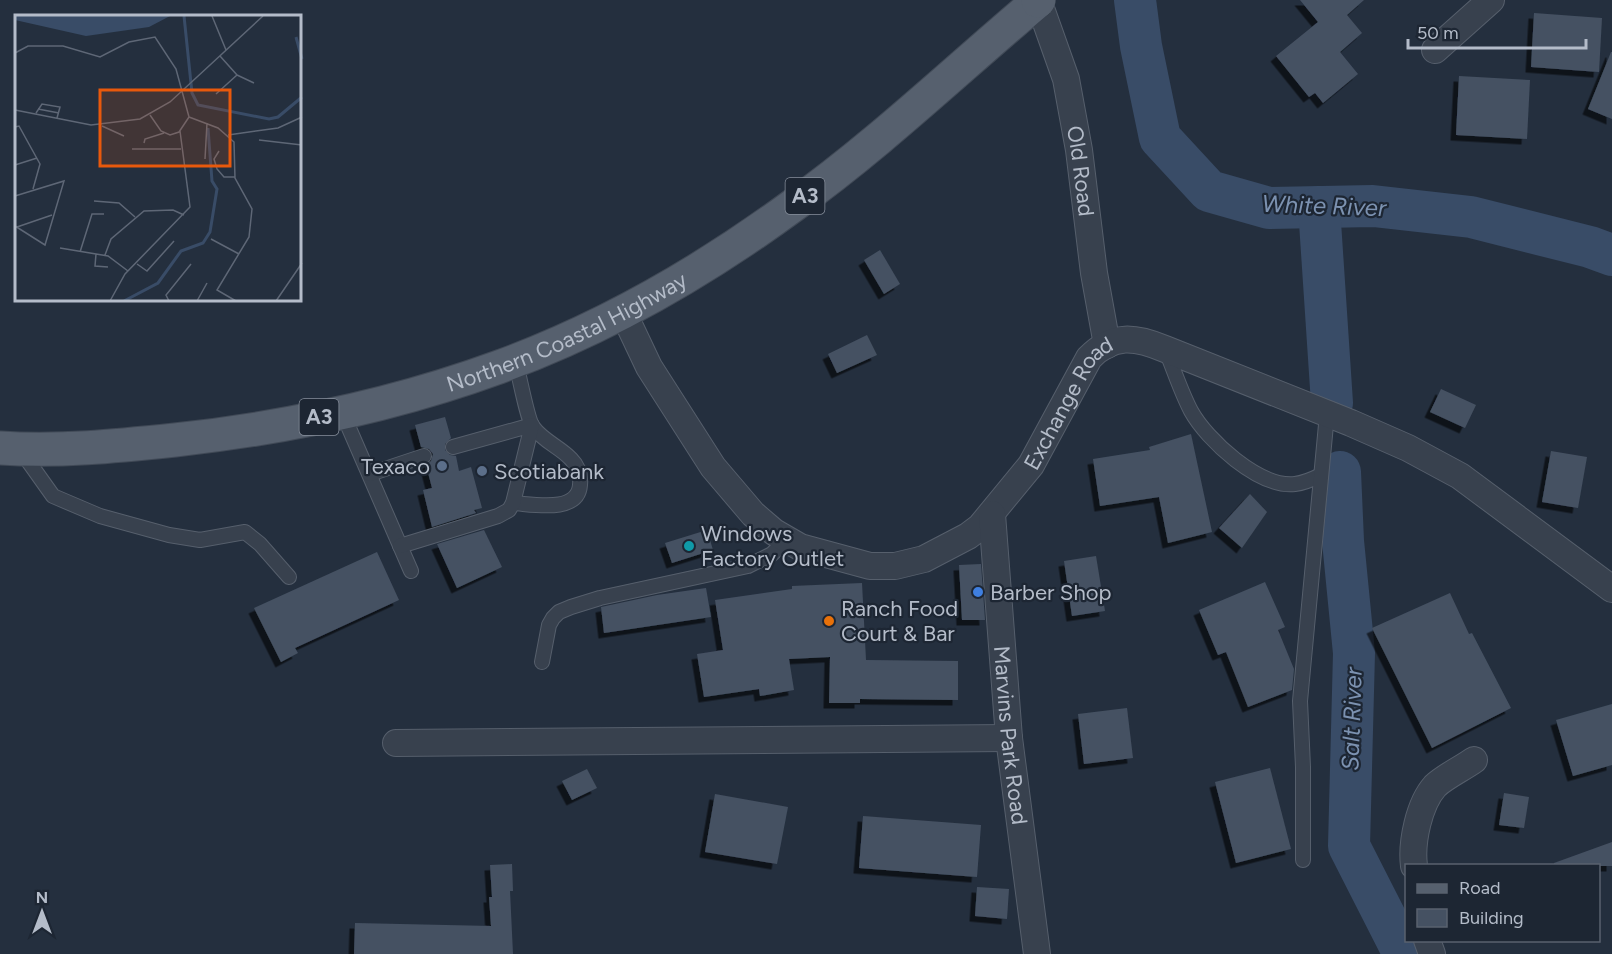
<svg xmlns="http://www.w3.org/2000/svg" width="1612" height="954" font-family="Figtree,sans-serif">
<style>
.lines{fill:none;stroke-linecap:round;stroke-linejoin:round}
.river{stroke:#394c67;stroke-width:42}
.building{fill:#455162;filter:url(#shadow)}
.lane-casing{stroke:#565f6c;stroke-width:16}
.street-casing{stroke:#565f6c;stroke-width:28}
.primary-casing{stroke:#414a57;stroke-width:35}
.lane{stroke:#38414e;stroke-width:14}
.street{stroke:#38414e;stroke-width:26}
.primary{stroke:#56606e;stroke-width:33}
.primary-bridge-casing{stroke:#414a57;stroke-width:35;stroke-linecap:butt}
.primary-bridge{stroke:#56606e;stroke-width:33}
.service-dot{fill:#5c6f8a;stroke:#1d2633;stroke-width:2}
.culture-dot{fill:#0f9aa8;stroke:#1d2633;stroke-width:2}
.shop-dot{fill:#3f7fe0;stroke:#1d2633;stroke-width:2}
.food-dot{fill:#e8710a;stroke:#1d2633;stroke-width:2}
.labels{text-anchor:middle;stroke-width:4.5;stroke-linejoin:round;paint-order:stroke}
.shield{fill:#1d2633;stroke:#878f9c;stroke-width:1.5}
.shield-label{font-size:21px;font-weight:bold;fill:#b4bcc9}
.street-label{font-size:22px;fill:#b4bcc9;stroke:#1d2633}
.poi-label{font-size:22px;fill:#b4bcc9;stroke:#1d2633;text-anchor:start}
.water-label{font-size:24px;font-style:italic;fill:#7c92b1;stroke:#1d2633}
.inset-river{fill:none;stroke:#394c67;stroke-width:3}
.inset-road{fill:none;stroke:#5e6776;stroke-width:1.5}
.view{fill:#e8590c;fill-opacity:0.15;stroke:#e8590c;stroke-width:3}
.inset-edge{fill:none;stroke:#b4bcc9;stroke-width:3}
</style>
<defs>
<filter id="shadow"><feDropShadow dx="-5.5" dy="5.5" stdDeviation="0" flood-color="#0009"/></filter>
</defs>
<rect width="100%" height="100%" fill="#242f3e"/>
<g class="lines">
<g class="river">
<path d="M1135,0L1141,46L1160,138L1209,191L1269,208L1373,206L1471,217L1590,247L1612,255"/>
<path d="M1319,207L1332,403"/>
<path d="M1340,472L1343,541L1354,653L1349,846L1404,954"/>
</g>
</g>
<g class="building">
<path d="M1300,0H1364L1347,15L1362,33L1340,52L1358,74L1323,103L1315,93L1309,97L1276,56L1318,22Z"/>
<path d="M1534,13L1602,18L1599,72L1531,67Z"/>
<path d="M1611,52H1612V119L1588,109Z"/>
<path d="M1459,76L1530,80L1527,139L1456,135Z"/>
<path d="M880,250L900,284L884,294L864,260Z"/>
<path d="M867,335L877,355L837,373L828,354Z"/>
<path d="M1441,389L1476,405L1465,428L1430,412Z"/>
<path d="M445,417L451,438L445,444V450L450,455L456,456L459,471L471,467L482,508L474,510L476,513L432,527L423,490L432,488L426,465L431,461L433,454L429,449L421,447L415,425Z"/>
<path d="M1191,434L1212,532L1168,543L1159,497L1100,506L1093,459L1150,450L1149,447Z"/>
<path d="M1551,451L1587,457L1578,508L1542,502Z"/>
<path d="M1250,494L1267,512L1242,548L1219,528Z"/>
<path d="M484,530L502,567L457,588L437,544Z"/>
<path d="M707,530L713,550L672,563L665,543Z"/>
<path d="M377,552L399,600L295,648L298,653L281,662L254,608Z"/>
<path d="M1096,556L1105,611L1072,616L1064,561Z"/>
<path d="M981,564L985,620H962L959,565Z"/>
<path d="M1265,582L1285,627L1278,630L1294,669L1292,690L1248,707L1226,652L1218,655L1199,610Z"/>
<path d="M862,583L866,660L958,661V700L860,699V703H829L830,657L789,659L794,690L760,696L759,689L704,697L697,654L723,650L715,600L792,589V586Z"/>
<path d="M706,588L711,617L604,633L601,607L657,595Z"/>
<path d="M1450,593L1469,634L1472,633L1511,708L1432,748L1372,628Z"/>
<path d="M1612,704V765L1573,776L1556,720Z"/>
<path d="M1127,708L1133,758L1084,764L1078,714Z"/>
<path d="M1270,768L1291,849L1236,863L1215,782Z"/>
<path d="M587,769L597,788L572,800L562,781Z"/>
<path d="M1504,793L1529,797L1524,828L1499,825Z"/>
<path d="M715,794L788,807L777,864L705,852Z"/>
<path d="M863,816L981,825L977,877L859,868Z"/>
<path d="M1612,842V866H1554V863Z"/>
<path d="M512,864L513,891H510L513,954H354L355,923L491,926L489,897H492L490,865Z"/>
<path d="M977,887L1009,889L1007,919L975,916Z"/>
</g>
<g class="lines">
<defs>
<g id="lane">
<path d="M1166,351C1174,370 1181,392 1191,411C1207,440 1259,488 1295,484C1304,483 1313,479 1321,475"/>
<path d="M342,412L411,571"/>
<path d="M21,451L53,496L100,516L169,535L200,540L245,532L260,544L289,577"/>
<path d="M370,474L424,456"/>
<path d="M513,503C532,504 578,514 580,485C581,475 578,466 571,459C560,447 543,441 533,427C527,419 519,373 515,360"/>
<path d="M400,546L498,516L509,510L513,503L532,425L453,447"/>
<path d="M542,662L549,625L553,618L559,612L571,607L600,598L748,566L772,554L786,540"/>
<path d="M1303,860V767L1300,701L1327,414"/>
</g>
<g id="street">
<path id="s1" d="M1038,0L1066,79L1079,150L1094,273L1107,345"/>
<path d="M1435,50L1491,0"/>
<path id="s2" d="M623,312L649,367L713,467L753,514L774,532L800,547L870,566H895L924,559L968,536L980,527L1031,465L1089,358C1113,333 1136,337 1165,349L1351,423L1408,448L1460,476L1612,589"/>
<path id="s3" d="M992,514L1009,738L1037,954"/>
<path d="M396,743L1009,738"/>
<path d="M1414,866C1411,842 1419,804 1435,786C1444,777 1463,768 1474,760"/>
<path d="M1427,940L1432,954"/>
</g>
<g id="primary">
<path id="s4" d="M0,448C58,452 117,446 175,440C285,428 395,405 499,367C603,329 702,272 791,207C878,145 956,70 1038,1"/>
</g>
</defs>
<use href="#lane" class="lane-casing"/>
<use href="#street" class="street-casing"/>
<use href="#primary" class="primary-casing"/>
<use href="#lane" class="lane"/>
<use href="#street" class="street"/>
<use href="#primary" class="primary"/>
<defs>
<path id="primary-bridge" d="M1038,1L1039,0"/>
</defs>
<use href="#primary-bridge" class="primary-bridge-casing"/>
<use href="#primary-bridge" class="primary-bridge"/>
</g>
<g class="service-dot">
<circle cx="442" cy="466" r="6"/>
<circle cx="482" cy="471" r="6"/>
</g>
<circle class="culture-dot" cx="689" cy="546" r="6"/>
<circle class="shop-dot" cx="978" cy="592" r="6"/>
<circle class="food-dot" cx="829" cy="621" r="6"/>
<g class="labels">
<g class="shield">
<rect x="785.5" y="178" width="39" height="36" rx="4.5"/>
<rect x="299.5" y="399" width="39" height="36" rx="4.5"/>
</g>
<g class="shield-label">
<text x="805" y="203">A3</text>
<text x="319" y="424">A3</text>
</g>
<g class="street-label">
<text dy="8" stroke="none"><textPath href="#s1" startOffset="177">Old Road</textPath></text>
<text dy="8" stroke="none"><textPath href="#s4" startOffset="584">Northern Coastal Highway</textPath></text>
<text dy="8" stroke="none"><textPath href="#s2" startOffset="644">Exchange Road</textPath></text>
<text dy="8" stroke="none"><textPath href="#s3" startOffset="222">Marvins Park Road</textPath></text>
</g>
<g class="poi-label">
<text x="430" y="474" text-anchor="end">Texaco</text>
<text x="494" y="479">Scotiabank</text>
<text x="701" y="541">Windows<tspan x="701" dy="25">Factory Outlet</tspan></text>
<text x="990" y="600">Barber Shop</text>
<text x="841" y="616">Ranch Food<tspan x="841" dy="25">Court &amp; Bar</tspan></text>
</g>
<g class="water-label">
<text transform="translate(1324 206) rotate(2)" y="8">White River</text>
<text transform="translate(1352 719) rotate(-88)" y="8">Salt River</text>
</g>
</g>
<g transform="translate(15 15)">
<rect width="286" height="286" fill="#242f3e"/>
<path d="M0,1H155L134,12L71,21L0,5Z" fill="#394c67"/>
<path class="inset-river" d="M169,1L177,78L183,90L254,104L263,102L287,82M281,22L287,44M109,286L143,268L166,236L188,228L195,217L202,174L197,166L193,113"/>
<path class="inset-road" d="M197,1L211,35M0,38L13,31H48L85,42L114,27L140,22L161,54L174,102M222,60L239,68M201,79L222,60L205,41M23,94L44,98M0,95L76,110L125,104L155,87L248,1M21,98L27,89L45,92L42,103M135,100L146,116L155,120L164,117L174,102M174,102L203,113L219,127L220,163L237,194L234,222L202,275L221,286M87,111L109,121M0,112L4,111L25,149L18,174M213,120L263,113L287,102M244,125L287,130M129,128L130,124L149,118M117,134H166M204,136L199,144L202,154L209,162H220M190,144L192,108M0,150L22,143M0,181L49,166L30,230L0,211M79,186L104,188L120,202M2,212L37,200M196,224L224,239M45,233L93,241L113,256M65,237L77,199H89M81,239L80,251L93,252M90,240L96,224L129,196L158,195L169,200M122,249L132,256L159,226M95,286L110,259L175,192L165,116M154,286L151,280L176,249M182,286L192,268M261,286L287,248"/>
<path class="view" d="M85,75H215V151H85Z"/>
<rect width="286" height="286" class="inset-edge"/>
</g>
<rect x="1405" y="864" width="195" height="78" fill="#1d2633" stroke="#59626f" stroke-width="1.5"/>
<rect x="1417" y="884" width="30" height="9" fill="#56606e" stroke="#59626f" stroke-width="1.5"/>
<text x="1459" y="894" font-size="18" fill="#b4bcc9">Road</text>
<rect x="1417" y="909" width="30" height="18" fill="#455162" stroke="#59626f" stroke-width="1.5"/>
<text x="1459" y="924" font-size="18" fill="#b4bcc9">Building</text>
<g transform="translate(42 912)" stroke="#1d2633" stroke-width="4.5" paint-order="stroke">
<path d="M0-4.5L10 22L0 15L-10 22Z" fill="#b4bcc9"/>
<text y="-9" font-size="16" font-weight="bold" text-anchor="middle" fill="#b4bcc9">N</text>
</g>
<path d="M1408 39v9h178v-9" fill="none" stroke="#b4bcc9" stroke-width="3"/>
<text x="1417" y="39" font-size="18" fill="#b4bcc9" stroke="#1d2633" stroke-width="4.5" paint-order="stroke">50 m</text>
</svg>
